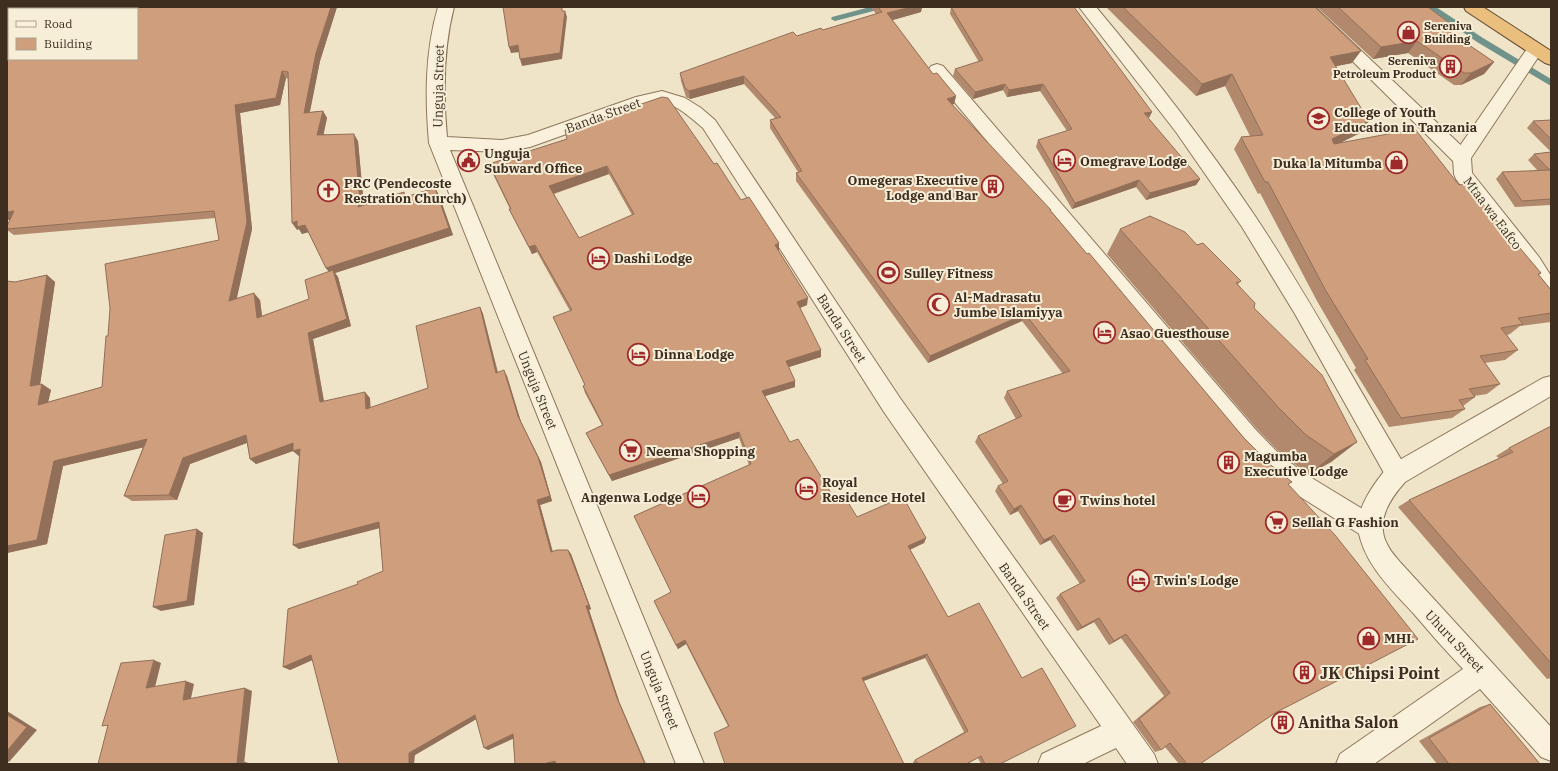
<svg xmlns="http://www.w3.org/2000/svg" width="1558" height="771" font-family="'IBM Plex Serif',serif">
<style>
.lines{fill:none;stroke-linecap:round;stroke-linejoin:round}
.stream{fill:#6f938a;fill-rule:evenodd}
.minor-casing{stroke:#8d765c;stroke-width:2}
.tertiary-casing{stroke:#8d765c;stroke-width:2}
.trunk-casing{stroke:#5b4430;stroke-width:2}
.minor{fill:#faf1dc;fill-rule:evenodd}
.tertiary{fill:#faf1dc;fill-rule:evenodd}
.trunk{fill:#eabe7c;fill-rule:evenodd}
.wall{fill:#b2896c;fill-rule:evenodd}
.shaded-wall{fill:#916f58}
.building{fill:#cf9f7d;stroke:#916f58;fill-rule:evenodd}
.labels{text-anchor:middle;stroke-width:4;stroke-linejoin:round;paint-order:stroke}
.far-poi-label{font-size:11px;font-weight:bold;fill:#3d2e20;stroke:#f7eed8;text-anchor:start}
.street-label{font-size:13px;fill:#3d2e20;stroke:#f7eed8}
.poi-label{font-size:13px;font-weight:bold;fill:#3d2e20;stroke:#f7eed8;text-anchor:start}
.near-poi-label{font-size:16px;font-weight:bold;fill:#3d2e20;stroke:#f7eed8;text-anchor:start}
</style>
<rect width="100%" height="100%" fill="#f0e4c8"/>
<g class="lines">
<g class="stream">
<path d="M870,7H882L881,9L835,21L831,19L832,17Z"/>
<path d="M1427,7H1436L1483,38L1551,79V86L1477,42Z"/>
</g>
<defs>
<g id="minor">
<path d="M438,7H454C443,50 443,93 447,137L502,140L528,135L636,97L662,91L685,98L701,108L715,120L900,398L1154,754L1158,764H1127L1116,748L1083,764H1038L1042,754L1101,726L884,412L703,128C692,119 676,103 661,103C656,103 650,105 645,106L530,147L502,152L450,150L704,764H676L429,143C425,97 425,52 438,7Z"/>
<path d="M1079,7H1096C1152,74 1206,143 1255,216C1309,297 1355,383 1405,466L1409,474L1405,482L1397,485L1389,482L1295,314L1242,227L1176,132Z"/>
<path d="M1298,7H1315L1469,153L1471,158L1469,163L1462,165L1455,163Z"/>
<path d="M937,64L943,66L1255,429L1282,457L1315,480L1379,519L1382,527L1379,535L1370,538L1361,535L1299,496L1266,471L1239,443L931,74L928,70L931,66Z"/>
</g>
<g id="tertiary">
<path d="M1535,45L1541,46L1543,50L1471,158L1472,173L1539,257L1551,276V301L1544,299L1525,269L1456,179L1454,174L1453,158L1455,153L1529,46Z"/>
<path d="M1551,376V396L1405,482C1390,499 1375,521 1387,544C1390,551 1396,557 1400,562L1551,727V761L1541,757L1480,689L1374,764H1336L1340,754L1463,669C1446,651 1430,633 1414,614C1391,589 1363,563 1358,528C1356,508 1376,480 1389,466L1543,378Z"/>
</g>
<path id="trunk" d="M1464,7H1483L1551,51V65L1545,63L1466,11Z"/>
</defs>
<use href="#minor" class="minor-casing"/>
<use href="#tertiary" class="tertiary-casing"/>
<use href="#trunk" class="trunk-casing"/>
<use href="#minor" class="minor"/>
<use href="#tertiary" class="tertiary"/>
<use href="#trunk" class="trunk"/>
</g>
<g class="wall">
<path d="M7,7H337L320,61L310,112L323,111L327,118L323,134L358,141L364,205L406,197L439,195L453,235L335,273L338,277L351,326L313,339L324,401L370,398V408L428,388L480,307L483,314L498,372L507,376L521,422L541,462L552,501L540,505L553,552L568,550L571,554L591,609L589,610L619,701L556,763L554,764H515L513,738L488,750L476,719L415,755L312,660L290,670L283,667L358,584L383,571L379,528L299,549L293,545L300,456H299L293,451L256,464L250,459L247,443L190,464L177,500L132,501L124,496L143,447L63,466L47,544L7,553V281L15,282L47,275L55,282L40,384H42L51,390L48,402L102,387L108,336L219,240L216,218L14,235L7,230V226L10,220H7ZM286,78L289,79L297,230L299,229L302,234L308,232L326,268L329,272L309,299L262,316L260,300L236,298L252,229L240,113L280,105Z"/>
<path d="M871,7H922L921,12L892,20L933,74L956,96L954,104L952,105L1051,211L1087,254L1244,438L1288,485L1275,713L1200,764H1179L1165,747L1161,750L1155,752L1133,722L1164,696L1121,638L1109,645L1094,622L1077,631L1056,598L1060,594L1080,584L1050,540L1040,545L1018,511L1010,515L995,491L998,486L1003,484L975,442L978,436L1016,419L1004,398L1007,391L1063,374L1022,321L928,363L796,181V173L798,172L770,128V120L775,118L744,84L690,99L686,97L681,81L680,73L797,36L823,30L876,14Z"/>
<path d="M951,7L1148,118L1200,179L1196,185L1146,200L1136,187L1072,209L1036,147L1038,140L1067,131L1040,91L1007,97L1003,90L973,99L953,76L955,69L979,62L950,14Z"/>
<path d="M1106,7H1315L1352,63L1336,66L1360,133L1340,143L1459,185L1541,273L1539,275L1551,290V322L1520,326L1510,334L1507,335L1518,350L1505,360L1485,363L1500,384L1487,394L1474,396L1475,397L1463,406L1465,409L1452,418L1389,427L1354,370L1356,368L1317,301L1260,193L1258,194L1234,149L1241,137L1250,136L1225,86L1196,96Z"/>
<path d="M1317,7H1428L1452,25L1448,31L1494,62L1484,74L1461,85H1454L1408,53L1373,59Z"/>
<path d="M1551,120V152L1527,128L1533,121Z"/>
<path d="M1551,152V205L1515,207L1496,179L1502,172L1538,171L1528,160L1534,154Z"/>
<path d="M489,164H714L779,251H778L807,305L800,308L821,357L788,367L795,387L765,396L790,442L834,498L857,517L926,538L924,543L910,550L1001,764H981L978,758L967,764H914L913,762L915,760L964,732L925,658L863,681L728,726L686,644L678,649L656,605L671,592L634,516L749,465L739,438L612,481L589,439L586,433L602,425L585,393L583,386L585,385L553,317L570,311L537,252L532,254L513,217L509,209H510L492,172ZM609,174L632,215L579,238L554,194Z"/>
<path d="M1120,229L1197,245L1241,281L1238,284L1254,308L1357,442L1331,462L1309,474L1283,456L1256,428L1107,254Z"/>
<path d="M1551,426V678L1547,679L1398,507L1409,500L1499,458L1496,456L1509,448Z"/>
<path d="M1490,704L1540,764H1437L1419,741L1480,707Z"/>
</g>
<g class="shaded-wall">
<path d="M331,7H337L320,61L308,120L304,113L316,53Z"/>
<path d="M911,7H922L921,12L886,22L887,13Z"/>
<path d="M565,11L567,17L562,59L522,66L520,59Z"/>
<path d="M1452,25L1443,37L1444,28Z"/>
<path d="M1417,41L1408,53L1373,59L1381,47Z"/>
<path d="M518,45L520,52L511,53L509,47Z"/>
<path d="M1361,51L1352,63L1322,69L1330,57Z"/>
<path d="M1494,62L1484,74L1461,85L1471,73Z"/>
<path d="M282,71L286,78L280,105L240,113L252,229L235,307L229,301L235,105Z"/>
<path d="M1232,74L1225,86L1196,96L1202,84Z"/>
<path d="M744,76V84L690,99L689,91Z"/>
<path d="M1005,84L1003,90L973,99L975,92Z"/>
<path d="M1043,84L1040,91L1007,97L1009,90Z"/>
<path d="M956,96L954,104L945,107L947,99Z"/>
<path d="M323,111L327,118L322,142L317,135Z"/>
<path d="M1152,112L1149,118L1144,113Z"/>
<path d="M1369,121L1360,133L1324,151L1332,139Z"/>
<path d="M354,134L358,141L364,209L358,207Z"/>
<path d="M607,166L609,174L552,194L549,186Z"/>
<path d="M1200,179L1196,185L1146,200L1150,193Z"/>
<path d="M1139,180L1136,187L1072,209L1075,203Z"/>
<path d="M435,188L439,195L453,235L335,273L338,277L351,326L313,339L325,408L320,402L308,333L331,274L326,268Z"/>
<path d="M14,211L22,218L7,220V212Z"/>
<path d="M297,221L305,225L309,232L302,234L299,229L297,230L292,223Z"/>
<path d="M779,243V251L775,253V245Z"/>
<path d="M535,245L537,252L532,254L529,247Z"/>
<path d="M47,275L55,282L39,392L30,386Z"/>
<path d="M254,293L260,300L263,324L257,318Z"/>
<path d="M808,298L807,305L797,309V302Z"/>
<path d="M480,307L483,314L499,379L496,373Z"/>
<path d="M1025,314L1022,321L928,363L930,356Z"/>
<path d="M821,350V357L786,368V361Z"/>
<path d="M504,370L507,376L521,422L541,462L552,501L540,505L554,557L551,552L537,500L518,416Z"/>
<path d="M795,381V387L762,397V391Z"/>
<path d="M42,384L51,390L46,411L38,405Z"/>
<path d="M365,392L370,398L371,415L366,409Z"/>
<path d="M739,432V438L612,481L609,475Z"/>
<path d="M246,435L252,441L190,464L177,500L169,495L183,458Z"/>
<path d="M147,439L154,445L63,466L47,544L7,553V546L54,461Z"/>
<path d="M1357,442L1331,462L1309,474L1334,454Z"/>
<path d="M293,443L306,454L299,456L293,451L256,464L250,459Z"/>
<path d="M1021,505L1018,511L1010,515L1014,509Z"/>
<path d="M379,522L384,527L299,549L293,545Z"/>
<path d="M197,529L203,533L194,605L161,611L153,607Z"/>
<path d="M1054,535L1050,540L1040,545L1044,540Z"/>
<path d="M926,538L924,543L906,551L908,546Z"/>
<path d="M568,550L571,554L591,609L589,610L619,701L646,764H645L617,698L586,606Z"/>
<path d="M1099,618L1094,622L1077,631L1082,627Z"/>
<path d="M1126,634L1121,638L1109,645L1114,641Z"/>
<path d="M685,640L686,644L678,649L676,645Z"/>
<path d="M927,654L925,658L861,682L862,678Z"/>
<path d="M311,655L317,658L290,670L283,667Z"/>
<path d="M154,660L161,663L154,691L146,688Z"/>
<path d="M186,681L194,684L190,703L183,700Z"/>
<path d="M245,688L252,691L244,764L237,763Z"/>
<path d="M7,711L37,730L9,762L7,761Z"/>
<path d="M475,715L480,717L415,755L414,764H409V753Z"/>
<path d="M513,734L517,737L488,750L484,748Z"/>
<path d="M555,761L558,763L554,764H543Z"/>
<path d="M245,762L252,764H244Z"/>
</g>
<g class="building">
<path d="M7,7H331L316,53L304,113L323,111L317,135L354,134L360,202L358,207L404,192L405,197L435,188L449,228L326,268L305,225L297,227V221L292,223L288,72L282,71L276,98L235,105L247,222L229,301L254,293L257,318L309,299L305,280L333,270L347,319L308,333L320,402L365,392L366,409L428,388L416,326L480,307L496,373L504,370L518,416L538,457L550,496L537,500L551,552L557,550H568L589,605L586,606L617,698L645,764H556L555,761L543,764H515L513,734L484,748L475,715L409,753V764H339L311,655L283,667L288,609L358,584L357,582L383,571L379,522L293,545L300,449L293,451V443L250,459L246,435L183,458L169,495L124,496L147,439L54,461L37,540L7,546V281L15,282L47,275L30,386L42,384L38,405L102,387L106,336H108L110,308L105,264L219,240L214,211L7,229V226L14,211L7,212ZM9,9H137V59H9Z"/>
<path d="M503,7H562V11H565L560,53L520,59L518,45L509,47Z"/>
<path d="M878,7H911L887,13L933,74L937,73L956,96L947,99L1051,210H1050L1087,254L1089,253L1244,438L1272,466L1292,482L1288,484L1335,535L1418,639L1275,713L1200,764H1187L1170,743L1161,750L1139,719L1170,693L1126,634L1114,641L1099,618L1082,627L1060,594L1085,581L1054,535L1044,540L1021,505L1014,509L998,486L1008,481L978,436L1022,416L1007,391L1070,371L1025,314L930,356L796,173L802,171L770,120L781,117L744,76L689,91L685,88L680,73L793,32L797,36L821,28L823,30L882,12Z"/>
<path d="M951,7H1074L1152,112L1144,113L1200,179L1150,193L1139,180L1075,203L1038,140L1072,129L1043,84L1009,90L1005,84L975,92L955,69L983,60Z"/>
<path d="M1123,7H1315L1361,51L1330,57L1369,121L1332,139L1334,144L1415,129L1459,185L1466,184L1541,273L1538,274L1551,290V313L1518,318L1523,324L1501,328L1518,350L1480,356L1500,384L1469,389L1475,397L1459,400L1465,409L1401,418L1365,360L1368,359L1326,291L1268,182H1265L1241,137L1263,135L1232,74L1202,84Z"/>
<path d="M1338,7H1428L1452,25L1444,28L1494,62L1471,73H1464L1417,41L1381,47Z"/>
<path d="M662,97L668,98L714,164L717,163L741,200L749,197L779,243L775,245L808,298L797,302L821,350L786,361L795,381L762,391L790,442L798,439L834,498L843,494L857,517L903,497L926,538L908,546L948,617L979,603L1022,678L1042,668L1076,726L1000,764H985L981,756L966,764H918L915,760L968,731L927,654L862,678L904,764H725L714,733L729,726L685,640L676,645L654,601L671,592L634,516L751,464L739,432L609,475L586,433L603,425L583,386L585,385L553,317L572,310L535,245L529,247L509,209H511L489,164L567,139L565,130ZM607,166L634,214L579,238L549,186Z"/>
<path d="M1551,120V139L1533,121Z"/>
<path d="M1551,152V199L1522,201L1502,172L1550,170L1534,154Z"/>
<path d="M1150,216L1185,232L1197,245L1203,243L1241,281L1236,283L1255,303L1254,308L1322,375L1357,442L1334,454L1306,435L1278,407L1120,229Z"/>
<path d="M1551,426V663L1409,500L1513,452L1509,448Z"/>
<path d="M197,529L187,601L153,607L165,535Z"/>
<path d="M154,660L146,688L186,681L183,700L245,688L237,763L245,762L244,764H98L108,725L102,726L121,663Z"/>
<path d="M1490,704L1540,764H1449L1429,738Z"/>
<path d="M7,715L27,727L7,751Z"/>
</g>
<defs>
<symbol id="shop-ring" viewBox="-11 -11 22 22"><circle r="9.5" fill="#f7eed8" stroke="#9e2a2b" stroke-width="1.5"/><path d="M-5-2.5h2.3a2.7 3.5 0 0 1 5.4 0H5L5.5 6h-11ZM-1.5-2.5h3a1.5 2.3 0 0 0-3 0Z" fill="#9e2a2b"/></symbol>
<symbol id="building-ring" viewBox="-11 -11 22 22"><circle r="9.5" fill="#f7eed8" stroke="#9e2a2b" stroke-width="1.5"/><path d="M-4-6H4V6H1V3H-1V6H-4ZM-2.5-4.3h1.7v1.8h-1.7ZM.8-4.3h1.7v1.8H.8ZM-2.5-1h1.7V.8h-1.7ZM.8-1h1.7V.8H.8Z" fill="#9e2a2b"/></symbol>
<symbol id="university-ring" viewBox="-11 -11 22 22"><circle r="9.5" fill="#f7eed8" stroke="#9e2a2b" stroke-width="1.5"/><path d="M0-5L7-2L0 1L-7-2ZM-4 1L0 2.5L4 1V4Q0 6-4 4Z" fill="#9e2a2b"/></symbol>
<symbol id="civic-ring" viewBox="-11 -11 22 22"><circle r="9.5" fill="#f7eed8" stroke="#9e2a2b" stroke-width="1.5"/><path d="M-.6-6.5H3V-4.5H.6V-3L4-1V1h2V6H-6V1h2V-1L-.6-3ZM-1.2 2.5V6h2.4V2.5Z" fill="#9e2a2b"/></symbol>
<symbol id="hotel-ring" viewBox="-11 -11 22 22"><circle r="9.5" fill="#f7eed8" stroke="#9e2a2b" stroke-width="1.5"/><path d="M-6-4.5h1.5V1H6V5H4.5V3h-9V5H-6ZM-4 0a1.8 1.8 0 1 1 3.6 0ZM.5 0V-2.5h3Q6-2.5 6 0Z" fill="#9e2a2b"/></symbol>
<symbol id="church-ring" viewBox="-11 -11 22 22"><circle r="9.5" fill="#f7eed8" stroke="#9e2a2b" stroke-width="1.5"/><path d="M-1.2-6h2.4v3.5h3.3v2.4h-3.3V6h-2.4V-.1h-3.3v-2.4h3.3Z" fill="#9e2a2b"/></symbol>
<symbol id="stadium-ring" viewBox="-11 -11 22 22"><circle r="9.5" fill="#f7eed8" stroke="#9e2a2b" stroke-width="1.5"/><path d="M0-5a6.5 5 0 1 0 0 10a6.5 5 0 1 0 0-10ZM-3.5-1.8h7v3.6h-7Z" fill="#9e2a2b"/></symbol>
<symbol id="mosque-ring" viewBox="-11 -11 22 22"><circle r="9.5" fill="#f7eed8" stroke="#9e2a2b" stroke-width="1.5"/><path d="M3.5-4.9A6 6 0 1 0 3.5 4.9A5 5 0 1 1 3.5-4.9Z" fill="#9e2a2b"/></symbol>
<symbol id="supermarket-ring" viewBox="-11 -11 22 22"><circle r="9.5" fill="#f7eed8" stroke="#9e2a2b" stroke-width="1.5"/><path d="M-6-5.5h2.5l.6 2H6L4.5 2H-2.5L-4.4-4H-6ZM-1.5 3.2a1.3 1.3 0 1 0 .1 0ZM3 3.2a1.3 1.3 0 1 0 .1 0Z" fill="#9e2a2b"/></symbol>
<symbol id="cafe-ring" viewBox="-11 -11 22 22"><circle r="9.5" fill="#f7eed8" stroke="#9e2a2b" stroke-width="1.5"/><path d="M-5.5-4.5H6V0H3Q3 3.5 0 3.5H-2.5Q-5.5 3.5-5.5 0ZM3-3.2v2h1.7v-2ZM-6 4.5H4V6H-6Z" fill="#9e2a2b"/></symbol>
</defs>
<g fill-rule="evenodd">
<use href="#shop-ring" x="1396" y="20" width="25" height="25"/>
<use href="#building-ring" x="1438" y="54" width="25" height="25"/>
<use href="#university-ring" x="1306" y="106" width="25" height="25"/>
<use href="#civic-ring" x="456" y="148" width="25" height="25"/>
<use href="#hotel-ring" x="1052" y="148" width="25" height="25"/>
<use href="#shop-ring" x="1384" y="150" width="25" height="25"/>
<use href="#building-ring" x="980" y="174" width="25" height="25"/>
<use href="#church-ring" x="316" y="178" width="25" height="25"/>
<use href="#hotel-ring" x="586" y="246" width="25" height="25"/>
<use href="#stadium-ring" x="876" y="260" width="25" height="25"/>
<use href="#mosque-ring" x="926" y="292" width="25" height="25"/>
<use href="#hotel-ring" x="1092" y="320" width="25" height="25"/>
<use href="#hotel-ring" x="626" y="342" width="25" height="25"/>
<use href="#supermarket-ring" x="618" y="438" width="25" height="25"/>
<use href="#building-ring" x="1216" y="450" width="25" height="25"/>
<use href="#hotel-ring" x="794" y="476" width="25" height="25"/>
<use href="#hotel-ring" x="686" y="484" width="25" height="25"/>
<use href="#cafe-ring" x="1052" y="488" width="25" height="25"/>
<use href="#supermarket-ring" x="1264" y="510" width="25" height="25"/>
<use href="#hotel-ring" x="1126" y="568" width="25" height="25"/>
<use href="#shop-ring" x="1356" y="626" width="25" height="25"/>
<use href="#building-ring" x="1292" y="660" width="25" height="25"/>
<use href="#building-ring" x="1270" y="710" width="25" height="25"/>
</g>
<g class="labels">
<g class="far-poi-label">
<text x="1424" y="30">Sereniva<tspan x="1424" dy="13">Building</tspan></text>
<text x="1436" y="65" text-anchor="end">Sereniva<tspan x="1436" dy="13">Petroleum Product</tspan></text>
</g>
<g class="street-label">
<text transform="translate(438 86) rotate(-89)" y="5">Unguja Street</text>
<text transform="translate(603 115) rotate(-20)" y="5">Banda Street</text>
<text transform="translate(1493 213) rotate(53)" y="5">Mtaa wa Eafco</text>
<text transform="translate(842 328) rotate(57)" y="5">Banda Street</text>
<text transform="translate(538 390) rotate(68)" y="5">Unguja Street</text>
<text transform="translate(1025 596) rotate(55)" y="5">Banda Street</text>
<text transform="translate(1455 641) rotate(47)" y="5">Uhuru Street</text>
<text transform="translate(660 690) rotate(68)" y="5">Unguja Street</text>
</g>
<g class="poi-label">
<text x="1334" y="117">College of Youth<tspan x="1334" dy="15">Education in Tanzania</tspan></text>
<text x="484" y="158">Unguja<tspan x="484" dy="15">Subward Office</tspan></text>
<text x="1080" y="166">Omegrave Lodge</text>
<text x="1382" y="168" text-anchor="end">Duka la Mitumba</text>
<text x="978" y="185" text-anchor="end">Omegeras Executive<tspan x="978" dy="15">Lodge and Bar</tspan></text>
<text x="344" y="188">PRC (Pendecoste<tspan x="344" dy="15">Restration Church)</tspan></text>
<text x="614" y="263">Dashi Lodge</text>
<text x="904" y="278">Sulley Fitness</text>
<text x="954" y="302">Al-Madrasatu<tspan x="954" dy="15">Jumbe Islamiyya</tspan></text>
<text x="1120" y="338">Asao Guesthouse</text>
<text x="654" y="359">Dinna Lodge</text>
<text x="646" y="456">Neema Shopping</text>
<text x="1244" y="461">Magumba<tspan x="1244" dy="15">Executive Lodge</tspan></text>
<text x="822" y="487">Royal<tspan x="822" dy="15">Residence Hotel</tspan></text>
<text x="682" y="502" text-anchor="end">Angenwa Lodge</text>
<text x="1080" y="505">Twins hotel</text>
<text x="1292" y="527">Sellah G Fashion</text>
<text x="1154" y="585">Twin's Lodge</text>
<text x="1384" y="643">MHL</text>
</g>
<g class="near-poi-label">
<text x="1320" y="679">JK Chipsi Point</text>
<text x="1298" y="728">Anitha Salon</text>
</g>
</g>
<rect width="1558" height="771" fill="none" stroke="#3d2e20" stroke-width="16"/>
<rect x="8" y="8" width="130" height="52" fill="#f7eed8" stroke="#ada18e"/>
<rect x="16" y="21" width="20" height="6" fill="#faf1dc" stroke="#ada18e"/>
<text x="44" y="28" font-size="12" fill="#3d2e20">Road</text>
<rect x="16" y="38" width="20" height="12" fill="#cf9f7d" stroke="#ada18e"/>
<text x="44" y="48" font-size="12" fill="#3d2e20">Building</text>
</svg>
